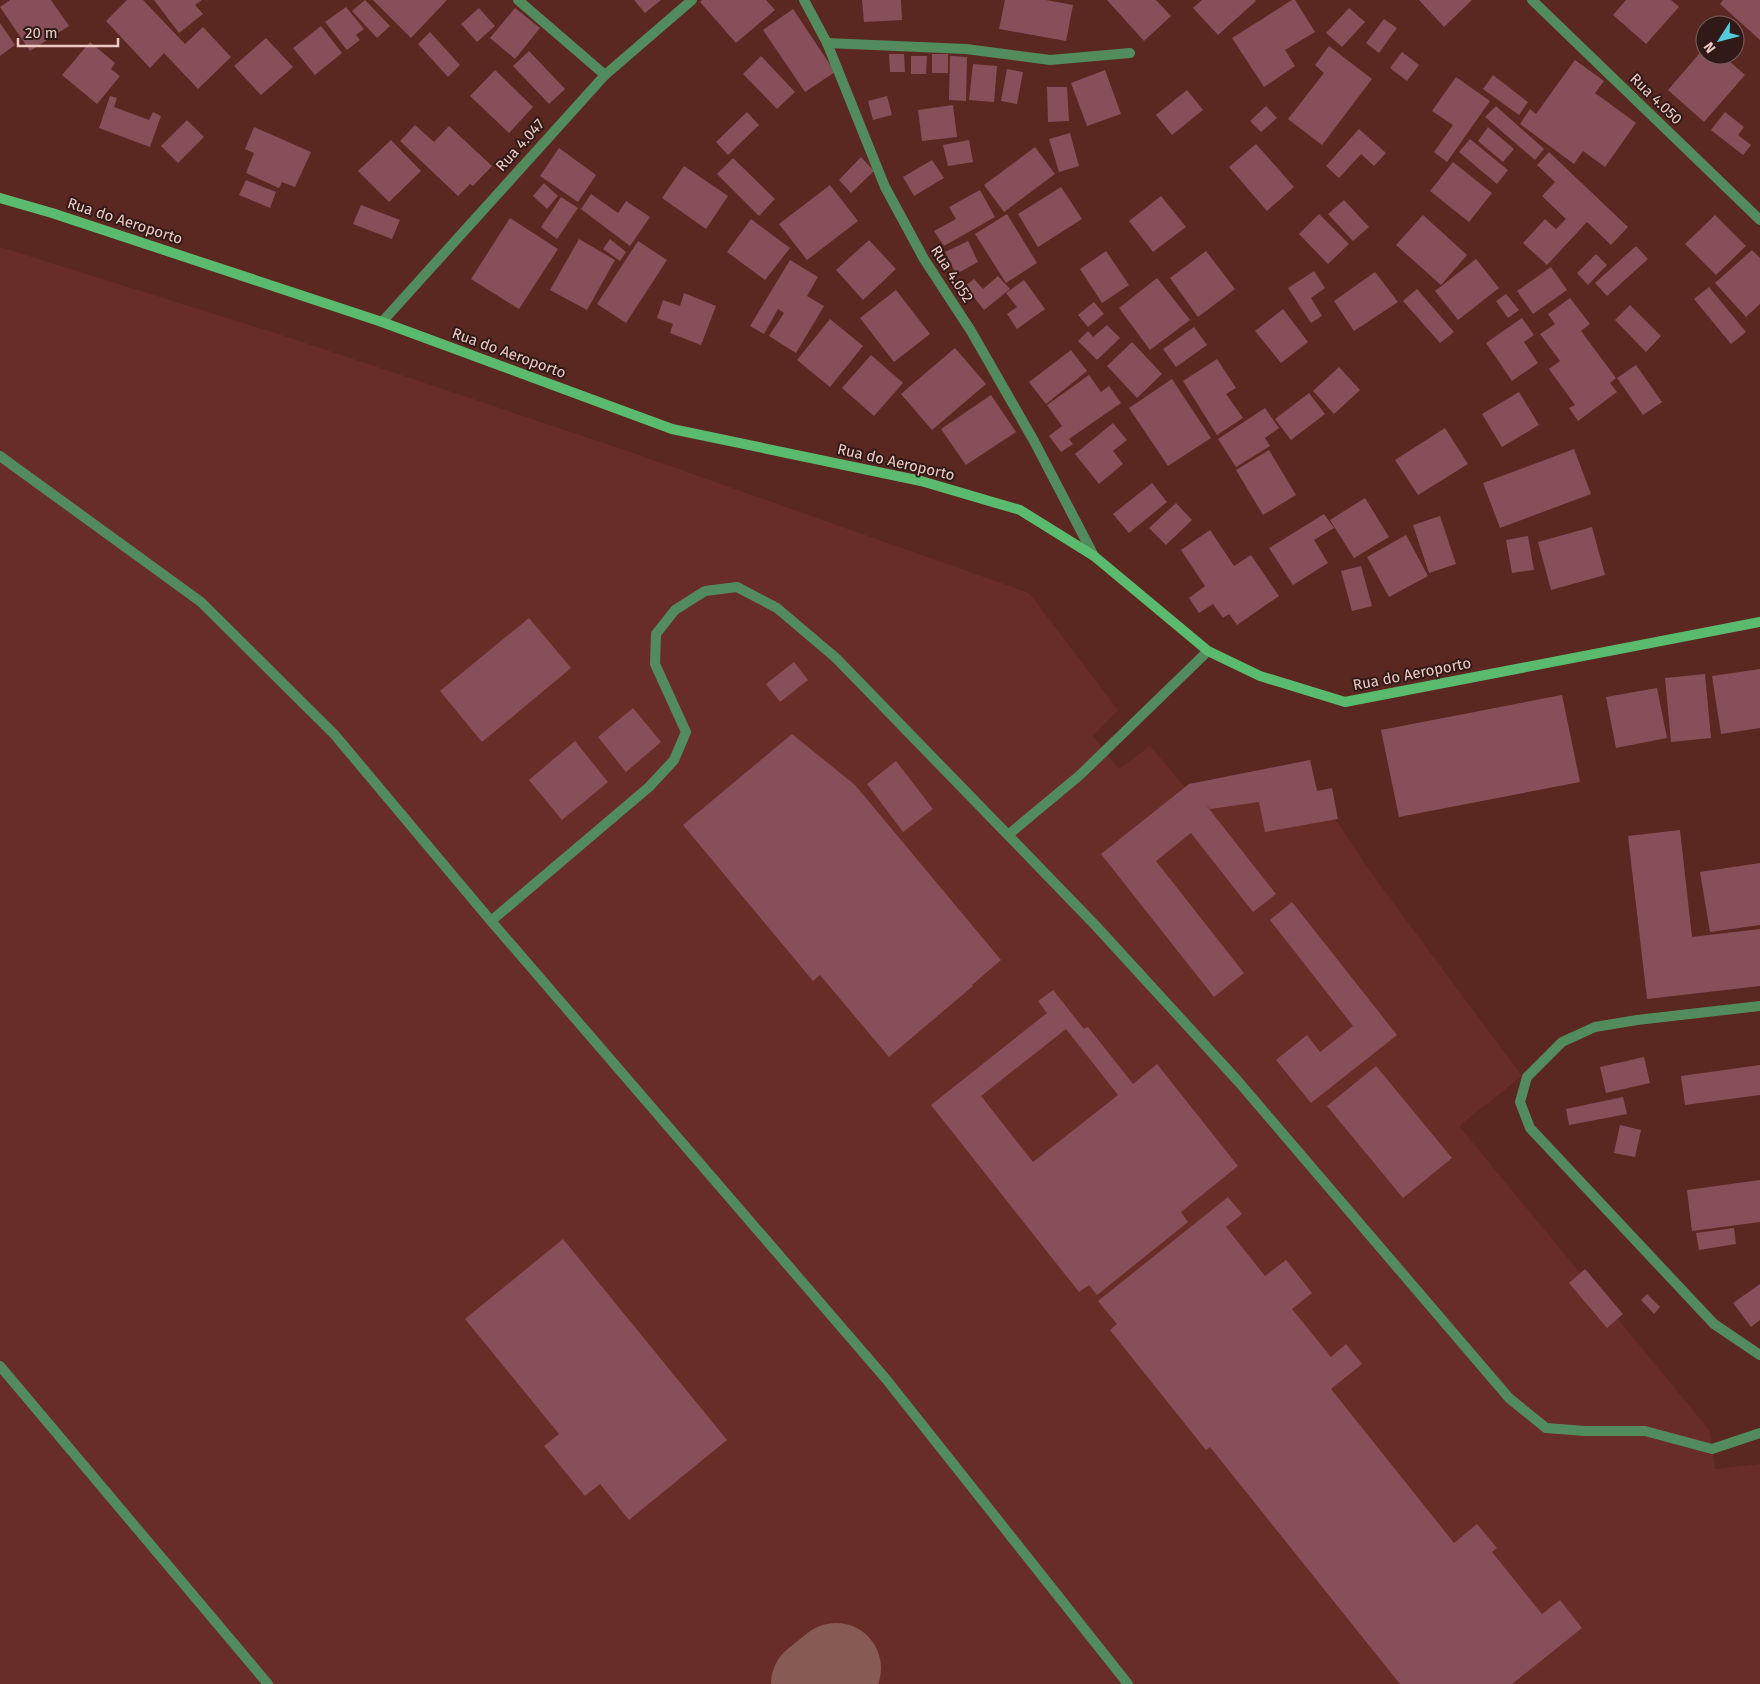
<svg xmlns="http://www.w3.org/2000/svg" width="1760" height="1684" font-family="'Fira Sans',sans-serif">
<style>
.built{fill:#692d27}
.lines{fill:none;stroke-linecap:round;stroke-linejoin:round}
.taxiway{stroke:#885a54;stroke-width:90}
.building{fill:#874f59;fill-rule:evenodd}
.service{stroke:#538c5c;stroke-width:10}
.minor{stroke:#538c5c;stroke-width:10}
.secondary{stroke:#5abb6e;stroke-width:10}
.labels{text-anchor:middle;stroke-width:4;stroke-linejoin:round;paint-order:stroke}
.street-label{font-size:15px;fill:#ebcac4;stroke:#301916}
</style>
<rect width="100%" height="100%" fill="#5b2721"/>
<path class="built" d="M0,247L272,332L616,447L1029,593L1118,710L1093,736L1119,769L1150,746L1185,787L1310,760L1318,793L1369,870L1522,1076L1459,1126L1710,1431L1715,1469L1760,1464V1684H0Z"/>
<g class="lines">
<path class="taxiway" d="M816,1684L836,1668"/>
</g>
<g class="building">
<path d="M10,0H51L69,26L30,51L0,7Z"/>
<path d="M127,0H143L185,44L203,27L231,57L198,89L164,53L150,68L106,21Z"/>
<path d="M154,0H202L195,5L203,14L179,33Z"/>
<path d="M365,0L390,26L377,38L352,11Z"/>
<path d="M373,0H447L411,38Z"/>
<path d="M634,0H661L645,13Z"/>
<path d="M702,0H766L775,10L736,43L700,2Z"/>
<path d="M862,0H901L902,20L864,22Z"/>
<path d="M1005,0H1046L1073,5L1066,41L999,29Z"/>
<path d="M1107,0H1156L1171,16L1144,41Z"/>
<path d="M1202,0H1255L1256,1L1218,35L1193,8Z"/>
<path d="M1292,0H1295L1315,32L1285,50L1295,66L1264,87L1232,38Z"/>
<path d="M1419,0H1472L1444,27Z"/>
<path d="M1626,0H1671L1679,7L1646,44L1613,15Z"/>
<path d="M1723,0H1760V40L1720,4Z"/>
<path d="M346,7L364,29L356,35L360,40L347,50L325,22Z"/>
<path d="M479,8L495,26L477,42L461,24Z"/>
<path d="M515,8L540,28L515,59L490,38Z"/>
<path d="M1349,8L1365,22L1342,47L1326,33Z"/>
<path d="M793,9L835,72L805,92L763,30Z"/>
<path d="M1384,19L1397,28L1379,53L1366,43Z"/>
<path d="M0,23L15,45L0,56Z"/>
<path d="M321,26L342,53L315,75L293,48Z"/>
<path d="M430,32L460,65L448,77L418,44Z"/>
<path d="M266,38L293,67L261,95L234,66Z"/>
<path d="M90,42L115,63L111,69L120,76L97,104L62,75Z"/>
<path d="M1329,46L1372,79L1322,145L1288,119L1324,73L1315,65Z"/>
<path d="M1705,47V55H1722L1745,75L1704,122L1668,90Z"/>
<path d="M1735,47L1740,52L1731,61L1724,55H1735Z"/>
<path d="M529,51L565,89L549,104L513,66Z"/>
<path d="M1402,52L1419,65L1407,81L1390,68Z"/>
<path d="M889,54H904L905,72H890Z"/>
<rect x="932" y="54" width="16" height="19"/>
<path d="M761,56L795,92L777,109L743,74Z"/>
<path d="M911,56H927L926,74H911Z"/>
<path d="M950,56L967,57L966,101L949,100Z"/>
<path d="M1575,60L1604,81L1595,93L1636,123L1605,167L1583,151L1574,164L1520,124L1530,109L1536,114Z"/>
<path d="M973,64L997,66L994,102L969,100Z"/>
<path d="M1007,69L1023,72L1017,104L1001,101Z"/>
<path d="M495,70L533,107L509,133L470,96Z"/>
<path d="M1105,70L1121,114L1087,126L1071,83Z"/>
<path d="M1493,75L1528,102L1519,115L1483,89Z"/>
<path d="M1456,77L1490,101L1447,162L1434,152L1453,125L1432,111Z"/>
<path d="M1047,87H1067L1069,121L1048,122Z"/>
<path d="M1187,90L1203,110L1172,135L1156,115Z"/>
<path d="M110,96L117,98L114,107L149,120L153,112L161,116L150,147L99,128Z"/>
<path d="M887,96L892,115L873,120L868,101Z"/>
<path d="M953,105L957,137L922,141L918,110Z"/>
<path d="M1266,106L1277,118L1261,132L1250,121Z"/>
<path d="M1496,106L1544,149L1535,160L1485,117Z"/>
<path d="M747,112L759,125L728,155L716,142Z"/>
<path d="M1725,112L1744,127L1738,135L1751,145L1743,155L1711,130Z"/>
<path d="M187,120L204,137L178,163L161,146Z"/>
<path d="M415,125L434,142L449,126L492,166L473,186L470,184L458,196L400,141Z"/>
<path d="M254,127L311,152L295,187L282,182L279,188L246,173L254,153L245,149Z"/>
<path d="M1488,127L1514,149L1503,162L1478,141Z"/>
<path d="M1359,129L1386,153L1374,166L1361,154L1339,178L1326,166Z"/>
<path d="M1070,133L1079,166L1059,172L1049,139Z"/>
<path d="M1470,139L1508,170L1497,184L1459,152Z"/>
<path d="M391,140L421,171L389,202L358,171Z"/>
<path d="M969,140L973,162L948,166L943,145Z"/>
<path d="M1256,144L1294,187L1267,211L1229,167Z"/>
<path d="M1035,147L1055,174L1004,212L984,185Z"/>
<path d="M559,148L596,175L578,202L540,176Z"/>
<path d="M1549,152L1628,227L1611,245L1587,222L1547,265L1523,243L1545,219L1556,229L1566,219L1542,196L1555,182L1537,165Z"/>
<path d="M861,157L874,171L851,193L839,180Z"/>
<path d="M733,158L775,199L759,216L717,174Z"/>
<path d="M932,160L944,178L914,196L903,177Z"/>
<path d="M1453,162L1492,193L1469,222L1430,191Z"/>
<path d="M684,166L728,196L706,229L662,198Z"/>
<path d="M246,180L276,192L270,208L239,195Z"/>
<path d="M544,183L558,196L547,209L533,196Z"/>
<path d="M830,185L858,221L807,260L779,224Z"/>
<path d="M1061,187L1082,219L1038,247L1018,214Z"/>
<path d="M980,190L995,217L944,246L934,231L956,219L949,207Z"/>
<path d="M591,194L618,213L626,201L650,217L630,246L581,209Z"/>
<path d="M1161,196L1186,227L1153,252L1129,221Z"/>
<path d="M561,197L578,208L557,239L541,227Z"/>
<path d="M1344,200L1369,227L1353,241L1328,214Z"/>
<path d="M361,205L400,220L392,239L353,224Z"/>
<path d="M1007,214L1037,263L1006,283L975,234Z"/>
<path d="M1319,214L1349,244L1328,264L1299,234Z"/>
<path d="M1423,215L1467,255L1441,285L1396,245Z"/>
<path d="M1715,215L1746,246L1716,275L1685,244Z"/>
<path d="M510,218L558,249L519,309L471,279Z"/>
<path d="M751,219L790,248L765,280L727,252Z"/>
<path d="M579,239L615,260L587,310L550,290Z"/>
<path d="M610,239L626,252L620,261L603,249Z"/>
<path d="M869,240L896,269L863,300L836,270Z"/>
<path d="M638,241L667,260L626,323L597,304Z"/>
<path d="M968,241L978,262L956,274L945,252Z"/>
<path d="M1636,246L1648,259L1607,296L1595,283Z"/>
<path d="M1752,250L1760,258V304L1746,317L1715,283Z"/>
<path d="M1106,251L1129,285L1102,303L1080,269Z"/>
<path d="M1206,251L1235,289L1198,317L1170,278Z"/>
<path d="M1596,254L1607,265L1588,285L1577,273Z"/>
<path d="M1476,259L1499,288L1458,320L1435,291Z"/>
<path d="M790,260L818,277L807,296L824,306L796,353L769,336L784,313L778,309L764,334L750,326Z"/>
<path d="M1551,267L1567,290L1533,314L1517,291Z"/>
<path d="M1314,271L1325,288L1311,298L1322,316L1311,323L1288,288Z"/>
<path d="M1375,272L1398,302L1354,331L1334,301Z"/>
<path d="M998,276L1010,289L984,310L965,286L974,279L983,289Z"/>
<path d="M1157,278L1190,320L1150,350L1119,308Z"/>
<path d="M1024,280L1045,309L1017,329L1007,314L1017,307L1006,293Z"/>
<path d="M1709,287L1746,332L1731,344L1694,299Z"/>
<path d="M1417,289L1454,332L1440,343L1403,301Z"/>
<path d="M896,290L930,334L894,362L860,318Z"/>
<path d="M684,293L716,306L701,345L670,333L673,324L657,318L663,300L680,306Z"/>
<path d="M1506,294L1519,310L1508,318L1496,301Z"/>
<path d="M1570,298L1590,324L1581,331L1616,378L1610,383L1617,392L1578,421L1569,408L1575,405L1549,369L1560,361L1540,334L1555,324L1548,314Z"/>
<path d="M1094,302L1104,314L1088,327L1078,315Z"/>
<path d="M1630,305L1661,336L1646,352L1615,320Z"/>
<path d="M1283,309L1308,342L1281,363L1255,331Z"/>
<path d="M1522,318L1534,335L1524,342L1538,363L1512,381L1486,343Z"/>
<path d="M830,319L863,346L830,387L797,360Z"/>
<path d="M1107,325L1120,338L1097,360L1078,341L1088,331L1093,337Z"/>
<path d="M1194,327L1207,345L1176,367L1163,349Z"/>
<path d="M1132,342L1162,374L1137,398L1107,366Z"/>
<path d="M955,348L986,384L932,430L901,394Z"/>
<path d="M1071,350L1087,371L1046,404L1029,382Z"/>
<path d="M871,355L903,383L874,416L842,388Z"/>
<path d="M1217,359L1236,388L1226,394L1243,418L1217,435L1183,381Z"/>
<path d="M1636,365L1662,402L1643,415L1617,378Z"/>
<path d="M1339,367L1360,390L1334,414L1313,391Z"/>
<path d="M1089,375L1101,392L1109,386L1121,403L1069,439L1073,444L1061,452L1049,436L1062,426L1047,405Z"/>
<path d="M1172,379L1211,438L1168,466L1129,408Z"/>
<path d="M1519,392L1539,425L1502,447L1482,414Z"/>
<path d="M1309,393L1325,414L1291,440L1275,419Z"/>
<path d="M991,395L1016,432L966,465L941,429Z"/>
<path d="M1265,408L1279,428L1265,438L1270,446L1236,467L1218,439Z"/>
<path d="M1113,423L1127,440L1113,451L1123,464L1099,484L1075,454Z"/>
<path d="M1445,428L1468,464L1418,495L1395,460Z"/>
<path d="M1574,449L1591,494L1500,528L1483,483Z"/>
<path d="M1269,450L1296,495L1263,515L1236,470Z"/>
<path d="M1152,483L1167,502L1129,533L1113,514Z"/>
<path d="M1365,498L1389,537L1354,558L1330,520Z"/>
<path d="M1176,503L1192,520L1166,545L1149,528Z"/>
<path d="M1324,514L1334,528L1314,540L1328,563L1293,585L1269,548Z"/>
<path d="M1440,516L1456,564L1429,573L1413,525Z"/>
<path d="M1592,527L1605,575L1551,590L1538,542Z"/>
<path d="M1210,530L1234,566L1251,555L1279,596L1237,625L1229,614L1223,618L1213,604L1199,613L1189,598L1205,586L1181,550Z"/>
<path d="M1406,535L1428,576L1389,597L1367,557Z"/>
<path d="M1528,536L1534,570L1512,573L1506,540Z"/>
<path d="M1361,566L1372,606L1352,611L1341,571Z"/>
<path d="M529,618L571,668L482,742L440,691Z"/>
<path d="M794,662L808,680L780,702L766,684Z"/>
<path d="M1760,669V728L1721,734L1712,676Z"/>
<path d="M1705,674L1711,738L1671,742L1665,678Z"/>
<path d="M1657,688L1667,738L1616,748L1606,697Z"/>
<path d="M1562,695L1580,782L1399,817L1381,730Z"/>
<path d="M633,708L661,742L626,772L598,737Z"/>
<path d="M792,734L855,785L1001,960L972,985L973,986L889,1057L820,975L813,981L683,825Z"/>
<path d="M575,741L608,782L562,820L529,780Z"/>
<path d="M1310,760L1317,791L1332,788L1338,819L1265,832L1259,802L1210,809L1206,805L1276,894L1253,912L1191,833L1156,861L1244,973L1214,997L1101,854L1189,784Z"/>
<path d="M896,761L933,809L903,832L867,784Z"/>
<path d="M1680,830L1692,937L1760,929V986L1647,999L1628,836Z"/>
<path d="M1760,863V925L1710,932L1700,872Z"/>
<path d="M1292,902L1397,1035L1311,1103L1276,1060L1307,1035L1320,1052L1353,1026L1270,920Z"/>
<path d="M1053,990L1084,1029L1088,1027L1133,1084L1157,1064L1238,1166L1181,1212L1188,1222L1097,1295L1089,1285L1079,1292L931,1105L1047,1013L1038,1001ZM1066,1029L1118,1095L1033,1162L981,1096Z"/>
<path d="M1644,1057L1650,1083L1606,1093L1600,1067Z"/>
<path d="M1760,1065V1095L1685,1105L1681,1076Z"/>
<path d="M1376,1066L1452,1158L1403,1198L1327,1106Z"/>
<path d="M1623,1097L1627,1114L1569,1125L1566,1109Z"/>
<path d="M1620,1125L1641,1130L1635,1157L1614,1153Z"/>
<path d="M1760,1180V1222L1692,1231L1687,1190Z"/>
<path d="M1228,1197L1242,1214L1226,1227L1265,1276L1286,1260L1312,1293L1292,1309L1331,1357L1346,1344L1362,1364L1331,1389L1454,1543L1477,1524L1497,1548L1492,1552L1542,1614L1560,1600L1582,1628L1512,1684H1400L1210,1447L1206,1450L1110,1330L1117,1324L1098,1301Z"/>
<path d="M1734,1228L1736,1244L1699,1250L1696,1233Z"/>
<path d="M563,1239L727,1440L629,1520L600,1484L585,1496L544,1446L559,1434L465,1319Z"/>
<path d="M1585,1269L1623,1314L1607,1328L1569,1283Z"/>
<path d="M1760,1284V1320L1751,1327L1733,1303Z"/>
<path d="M1647,1294L1660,1307L1654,1314L1641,1300Z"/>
</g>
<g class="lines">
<g class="service">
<path d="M0,456L201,602L334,734L491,921L886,1379L1128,1684"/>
<path d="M1208,651L1080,775L1008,835L1096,926L1237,1080L1509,1398L1546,1428L1585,1431H1645L1712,1449L1760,1433"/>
<path d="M491,921L649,787L674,760L686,732L655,664L656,634L675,610L705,591L737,587L777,608L836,658L1008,835"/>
<path d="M1760,1006L1637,1020L1595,1027L1562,1042L1527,1077L1520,1102L1530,1128L1714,1324L1760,1355"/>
<path d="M0,1366L268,1684"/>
</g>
<g class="minor">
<path d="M518,0L605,75"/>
<path d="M804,0L827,43L885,187L924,259L971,331L1034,441L1094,556"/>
<path d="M1532,0L1760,220"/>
<path d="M827,43L966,49L1050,60L1130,53"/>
<path d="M382,322L605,75L692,0"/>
</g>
<path class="secondary" d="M0,198L52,213L382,322L672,429L921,481L1020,510L1094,556L1208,651L1260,676L1345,702L1760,622"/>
</g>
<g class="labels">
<g class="street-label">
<text transform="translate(1656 99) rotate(44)" y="5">Rua 4.050</text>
<text transform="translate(520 145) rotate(-48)" y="5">Rua 4.047</text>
<text transform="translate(125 221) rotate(18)" y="5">Rua do Aeroporto</text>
<text transform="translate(952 274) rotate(57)" y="5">Rua 4.052</text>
<text transform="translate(509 353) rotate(20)" y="5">Rua do Aeroporto</text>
<text transform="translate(896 462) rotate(13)" y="5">Rua do Aeroporto</text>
<text transform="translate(1412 674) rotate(-11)" y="5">Rua do Aeroporto</text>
</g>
</g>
<g transform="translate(1720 40) rotate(234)"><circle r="24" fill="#301916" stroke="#7b605c"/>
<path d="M0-4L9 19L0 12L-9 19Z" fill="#53cadc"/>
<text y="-8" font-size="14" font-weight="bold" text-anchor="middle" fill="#ebcac4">N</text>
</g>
<path d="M18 38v8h100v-8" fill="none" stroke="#ebcac4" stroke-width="2.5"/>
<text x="25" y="38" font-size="15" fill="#ebcac4" stroke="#301916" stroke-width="4" paint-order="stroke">20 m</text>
</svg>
